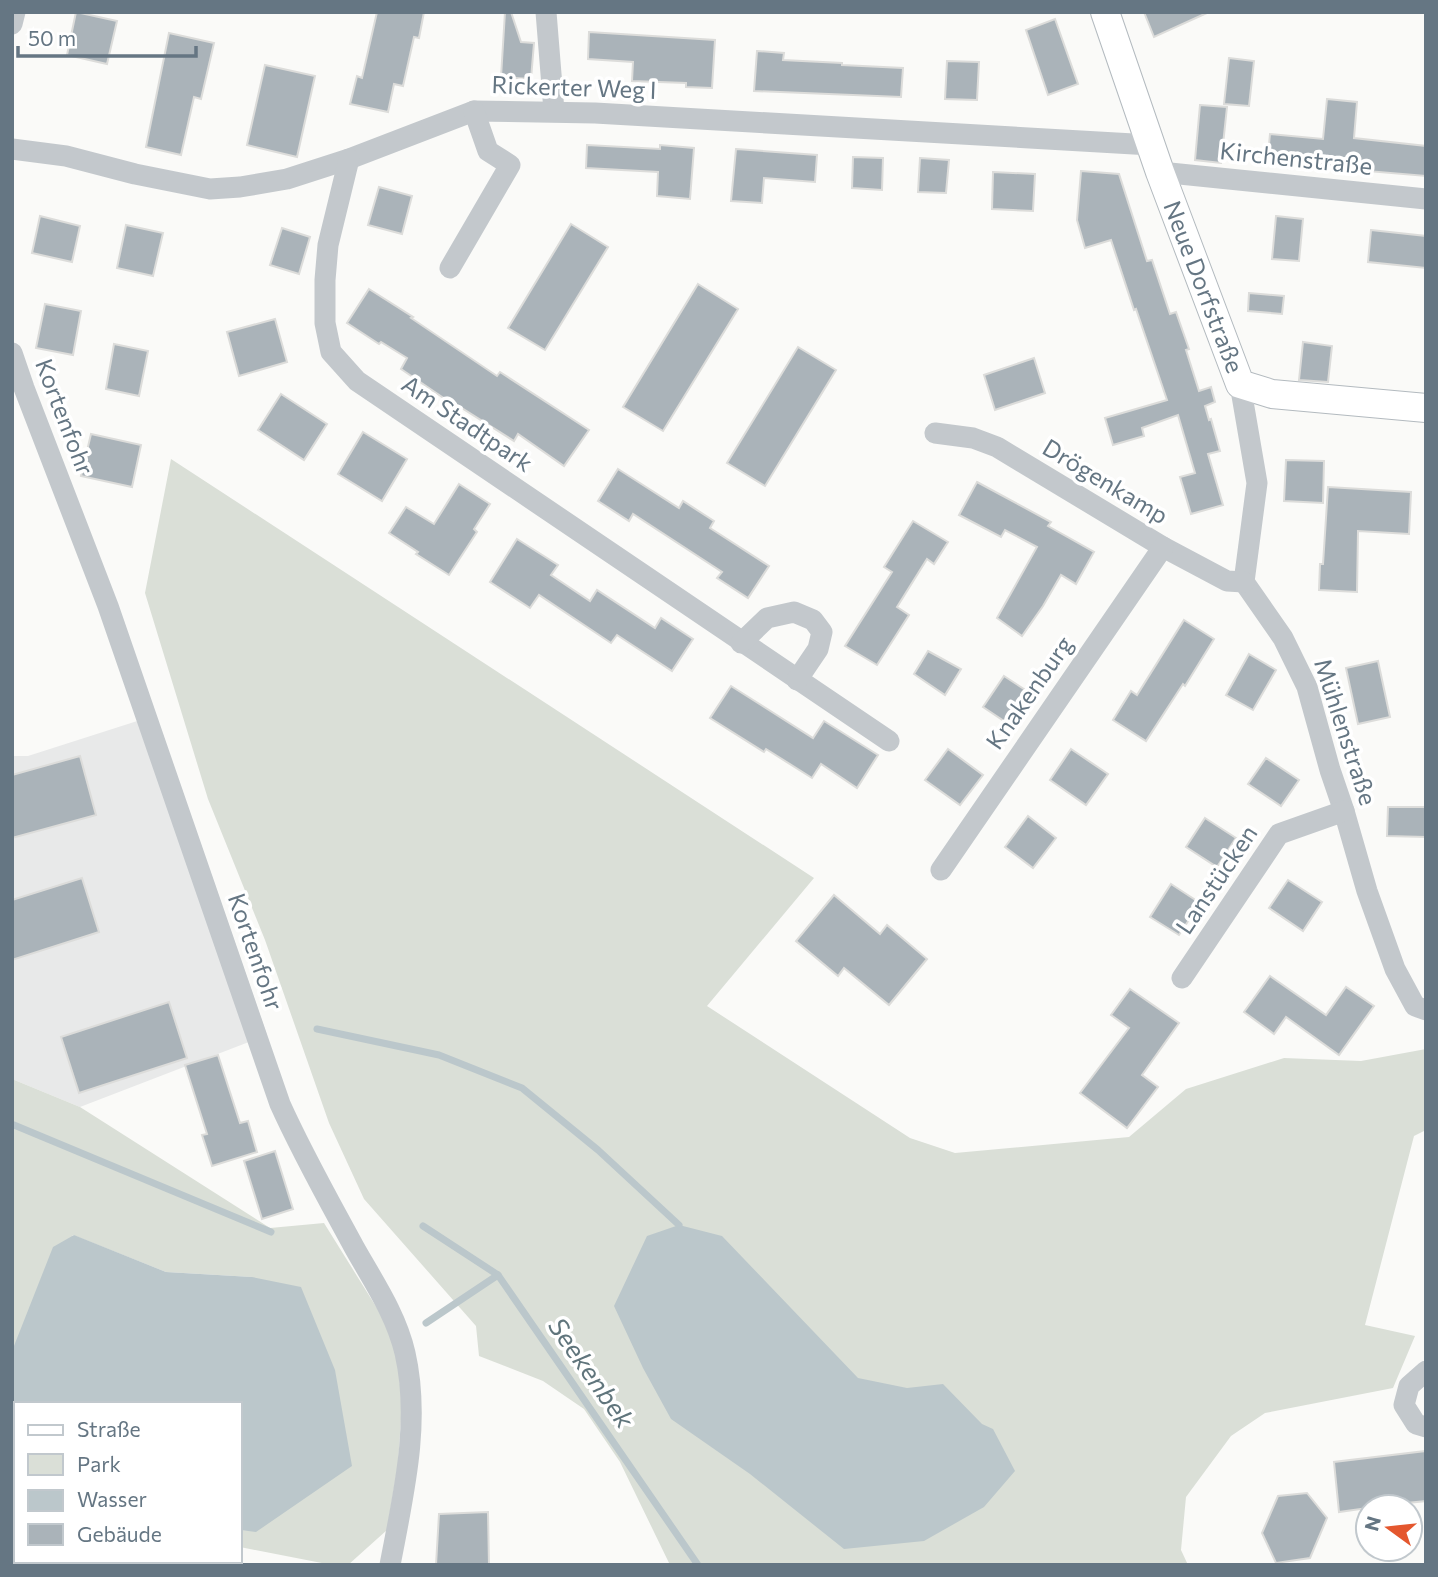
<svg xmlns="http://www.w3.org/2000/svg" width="1438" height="1577" font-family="Commissioner,sans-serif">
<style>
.built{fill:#e8e9e9}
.green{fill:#dadfd7}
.water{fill:#bbc7cb}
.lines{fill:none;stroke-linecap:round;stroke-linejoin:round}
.stream{stroke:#bbc7cb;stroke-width:7}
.building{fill:#aab3b9;stroke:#dcdcda;stroke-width:2}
.secondary-casing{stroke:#b3babf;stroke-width:30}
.street{stroke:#c3c8cc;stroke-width:21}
.secondary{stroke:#fff;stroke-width:28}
.labels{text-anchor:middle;stroke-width:7;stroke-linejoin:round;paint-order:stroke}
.street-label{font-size:24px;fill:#657683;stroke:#fff}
.water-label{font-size:26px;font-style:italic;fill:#60757c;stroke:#fff}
</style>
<rect width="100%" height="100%" fill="#fafaf8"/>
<path class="built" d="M156,715L267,1035L80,1107L12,1079V756H28Z"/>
<g class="green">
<path d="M171,459L814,878L707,1006L910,1138L955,1153L1129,1137L1186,1089L1284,1058L1361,1061L1426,1049V1130L1414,1136L1365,1325L1415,1336L1393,1388L1265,1413L1231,1436L1186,1497L1181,1550L1188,1565H670L620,1462L584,1409L543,1381L479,1356L476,1326L364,1199L329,1123L265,940L208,799L145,593Z"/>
<path d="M12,1079L80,1107L270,1228L324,1223L385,1321L397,1356L402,1404L398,1464L387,1530L348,1565H332L240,1547V1530L257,1531L252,1277L166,1272L73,1235L12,1351Z"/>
<path d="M89,1561H164L162,1565H100Z"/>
</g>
<g class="water">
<path d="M679,1225L722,1236L858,1378L907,1388L943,1384L982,1424L993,1429L1015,1471L984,1507L924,1541L844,1549L750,1474L671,1419L643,1368L614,1306L647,1236Z"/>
<path d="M74,1235L166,1272L252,1277L301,1287L335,1370L352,1466L256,1532L240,1530V1404H16V1495L12,1494V1351L53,1247Z"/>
</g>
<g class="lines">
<g class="stream">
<path d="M317,1029L439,1055L522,1088L598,1150L679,1225"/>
<path d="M14,1125L271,1232"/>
<path d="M423,1226L498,1275"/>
<path d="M426,1323L498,1275L698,1565"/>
<path d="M12,1549L16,1550"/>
<path d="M52,1561L63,1565"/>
<path d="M113,1565L116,1561"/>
</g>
</g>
<g class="building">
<path d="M76,12L117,21L107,64L67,55Z"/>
<path d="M377,12H424L419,38L414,37L403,86L394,84L388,112L350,104L357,76L362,78Z"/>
<path d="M505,12H511L521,42L534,43L531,79L501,77Z"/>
<path d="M1144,12H1209L1154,37Z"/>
<path d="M1055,19L1078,84L1048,95L1026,30Z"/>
<path d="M589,32L715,40L712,88L686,87V83L632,81L633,62L588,59Z"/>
<path d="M169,33L214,43L201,99L194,97L181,155L146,147Z"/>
<path d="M757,51L784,53L783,60L842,63V65L903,68L901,97L754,91Z"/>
<path d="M1229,58L1254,61L1249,106L1224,104Z"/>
<path d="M947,61L979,62L977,100L945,99Z"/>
<path d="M265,65L315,76L297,157L247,145Z"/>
<path d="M1327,99L1357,102L1354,138L1426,146V176L1297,165V167L1267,165L1270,134L1323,139Z"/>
<path d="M1200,105L1227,107L1221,163L1195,160Z"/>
<path d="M587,145L660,149V145L694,148L690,199L657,196L658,172L586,168Z"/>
<path d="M736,149L817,155L815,182L764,178L762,203L731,201Z"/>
<path d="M853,157L883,158L882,190L852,188Z"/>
<path d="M920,158L949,160L946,193L918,192Z"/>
<path d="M1081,171L1119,174L1147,261L1152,260L1170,314L1176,312L1189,349L1186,350L1199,391L1211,387L1215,402L1205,406L1209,420L1211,419L1220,451L1208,454L1223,505L1191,514L1180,477L1195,473L1178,415L1142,428L1144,436L1113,445L1105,418L1167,400L1136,309L1134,310L1111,240L1085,248L1077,220Z"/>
<path d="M993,172L1035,174L1033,211L992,209Z"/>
<path d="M379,187L412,196L402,234L368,225Z"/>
<path d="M40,216L80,226L72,262L32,253Z"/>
<path d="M1276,216L1303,219L1299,261L1272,259Z"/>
<path d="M571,224L608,247L545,350L508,328Z"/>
<path d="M126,225L163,233L153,276L117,268Z"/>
<path d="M282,228L310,237L299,274L270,265Z"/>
<path d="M1371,230L1426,236V268L1368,262Z"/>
<path d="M698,284L738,309L663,431L623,407Z"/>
<path d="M369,289L413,317L411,318L497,376L500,372L589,430L564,466L518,434L514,441L449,400L448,401L401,369L407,358L381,342L379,344L347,323Z"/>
<path d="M1249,293L1284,296L1282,314L1248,311Z"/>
<path d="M45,304L81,311L73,355L36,348Z"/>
<path d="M275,319L287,362L239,376L227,332Z"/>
<path d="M1303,342L1332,346L1328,382L1299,380Z"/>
<path d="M114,344L148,351L139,396L106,389Z"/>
<path d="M798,347L836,370L765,486L727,463Z"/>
<path d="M1034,358L1045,393L995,410L984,375Z"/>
<path d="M281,394L327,424L304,460L258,430Z"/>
<path d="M363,432L407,459L382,501L338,474Z"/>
<path d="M91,434L141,445L132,487L81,476Z"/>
<path d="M1286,460L1324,461L1323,503L1284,501Z"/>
<path d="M618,469L679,508L683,501L714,521L710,528L769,566L748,598L717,578L722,572L633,514L629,521L598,501Z"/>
<path d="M977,482L1051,522L1048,526L1094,552L1076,584L1061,575L1043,606L1022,636L997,618L1037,547L1005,530L1001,537L959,515Z"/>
<path d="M459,484L490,504L474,529L477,532L449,575L416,554L418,552L389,533L406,507L434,524Z"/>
<path d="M1328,487L1411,492L1409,534L1358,531L1357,592L1319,590L1320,564H1323Z"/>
<path d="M913,521L948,542L934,564L927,559L897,607L909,615L877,665L845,646L892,572L884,567Z"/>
<path d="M517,539L558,565L551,575L590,601L597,590L655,628L661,618L693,639L672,671L617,635L611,643L539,595L530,608L490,582Z"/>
<path d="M1184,620L1214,639L1185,686L1183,684L1146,741L1113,720L1131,691L1137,695Z"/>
<path d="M928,651L961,669L945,695L914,674Z"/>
<path d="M1249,654L1276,670L1253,710L1226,695Z"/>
<path d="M1378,661L1390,717L1358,724L1346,668Z"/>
<path d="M1004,676L1033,695L1013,727L983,707Z"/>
<path d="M731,686L813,738L824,721L878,755L857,788L821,764L812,778L766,749L764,752L710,718Z"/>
<path d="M948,749L983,775L960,805L925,780Z"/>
<path d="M1071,749L1108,774L1086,805L1050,780Z"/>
<path d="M80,756L96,815L12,838V775Z"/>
<path d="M1266,758L1299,780L1281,806L1248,784Z"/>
<path d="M1388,807H1426V837L1387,836Z"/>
<path d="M1028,816L1056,838L1033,868L1005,847Z"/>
<path d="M1205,818L1236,838L1217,867L1186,847Z"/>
<path d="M82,878L99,932L12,960V900Z"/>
<path d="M1288,880L1322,902L1303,931L1269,908Z"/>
<path d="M1171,884L1200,903L1179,935L1150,917Z"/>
<path d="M834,895L880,934L887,925L927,959L889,1005L844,968L838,976L796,941Z"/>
<path d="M1270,976L1326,1015L1346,987L1374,1006L1339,1055L1286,1017L1274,1034L1244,1012Z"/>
<path d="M1130,989L1179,1023L1142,1075L1158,1087L1127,1128L1080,1093L1129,1028L1111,1015Z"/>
<path d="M169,1002L187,1058L79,1093L61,1037Z"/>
<path d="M218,1055L240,1123L248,1121L257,1152L212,1166L202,1135L207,1134L185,1065Z"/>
<path d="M275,1151L293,1209L262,1219L244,1161Z"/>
<path d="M1426,1451V1501L1368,1507V1508L1339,1512L1334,1462Z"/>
<path d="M1307,1493L1327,1518L1310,1558L1276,1563L1262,1533L1278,1496Z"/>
<path d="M488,1512L489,1565H436L439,1514Z"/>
</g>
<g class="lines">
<defs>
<path id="secondary" d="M1105,12L1160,172L1240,384L1272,394L1426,408"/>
</defs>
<use href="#secondary" class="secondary-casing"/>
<g class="street">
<path d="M546,12L554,111"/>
<path d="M12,24L15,12"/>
<path d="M12,149L66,156L135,174L210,189L240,187L287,179L349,159L474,111L595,113L1151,145"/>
<path d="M349,159L328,245L325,280V323L331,352L357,381L889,741"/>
<path d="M1160,172L1426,199"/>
<path d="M450,268L510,165L488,151L474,111"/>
<path d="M12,353L24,388L108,606L280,1104C302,1153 328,1199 354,1247C373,1281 396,1314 405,1353C421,1423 403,1496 390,1565"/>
<path d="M1240,384L1257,483L1244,582L1283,638L1307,687L1330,770L1344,811L1367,891L1395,969L1415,1006L1426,1010"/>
<path d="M935,433L973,438L997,447L1163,547L1227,581L1244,582"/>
<path d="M741,643L767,618L794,612L813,620L822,632L818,649L797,680"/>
<path d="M941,870L1163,547"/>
<path d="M1182,978L1279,834L1344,811"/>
<path d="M1426,1371L1409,1386L1404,1405L1416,1424L1426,1427"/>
</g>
<use href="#secondary" class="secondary"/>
</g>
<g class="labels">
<g class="street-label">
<text transform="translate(574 88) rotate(2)" y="8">Rickerter Weg I</text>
<text transform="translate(1296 159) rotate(6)" y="8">Kirchenstraße</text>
<text transform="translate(1203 287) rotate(69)" y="8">Neue Dorfstraße</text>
<text transform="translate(64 417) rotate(69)" y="8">Kortenfohr</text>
<text transform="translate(467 424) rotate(34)" y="8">Am Stadtpark</text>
<text transform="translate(1105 482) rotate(31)" y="8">Drögenkamp</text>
<text transform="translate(1030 693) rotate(-55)" y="8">Knakenburg</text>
<text transform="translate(1345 732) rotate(72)" y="8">Mühlenstraße</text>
<text transform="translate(1217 880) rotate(-56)" y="8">Lanstücken</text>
<text transform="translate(255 952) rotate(71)" y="8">Kortenfohr</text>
</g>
<g class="water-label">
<text transform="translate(591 1373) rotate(55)" y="9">Seekenbek</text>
</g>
</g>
<rect width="1438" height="1577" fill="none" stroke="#657683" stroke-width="28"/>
<rect x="14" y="1402" width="228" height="161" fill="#ffffff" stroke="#c1c8cd" stroke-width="2"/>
<rect x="28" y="1425" width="35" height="10" fill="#ffffff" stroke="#c1c8cd" stroke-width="2"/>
<text x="77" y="1437" font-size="21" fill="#657683">Straße</text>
<rect x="28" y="1454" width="35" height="21" fill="#dadfd7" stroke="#c1c8cd" stroke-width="2"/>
<text x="77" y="1472" font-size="21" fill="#657683">Park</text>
<rect x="28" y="1490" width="35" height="21" fill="#bbc7cb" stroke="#c1c8cd" stroke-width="2"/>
<text x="77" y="1507" font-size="21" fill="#657683">Wasser</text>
<rect x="28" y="1524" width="35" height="21" fill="#aab3b9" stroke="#c1c8cd" stroke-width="2"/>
<text x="77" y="1542" font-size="21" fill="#657683">Gebäude</text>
<g transform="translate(1389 1528) rotate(285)"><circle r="33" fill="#ffffff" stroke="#c1c8cd" stroke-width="2"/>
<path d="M0-5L12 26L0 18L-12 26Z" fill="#e4572e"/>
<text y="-10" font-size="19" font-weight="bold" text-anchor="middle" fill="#657683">N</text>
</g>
<path d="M18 46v10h178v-10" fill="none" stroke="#657683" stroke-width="3.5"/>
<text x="28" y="46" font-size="21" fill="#657683" stroke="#ffffff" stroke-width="5" paint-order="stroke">50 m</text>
</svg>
